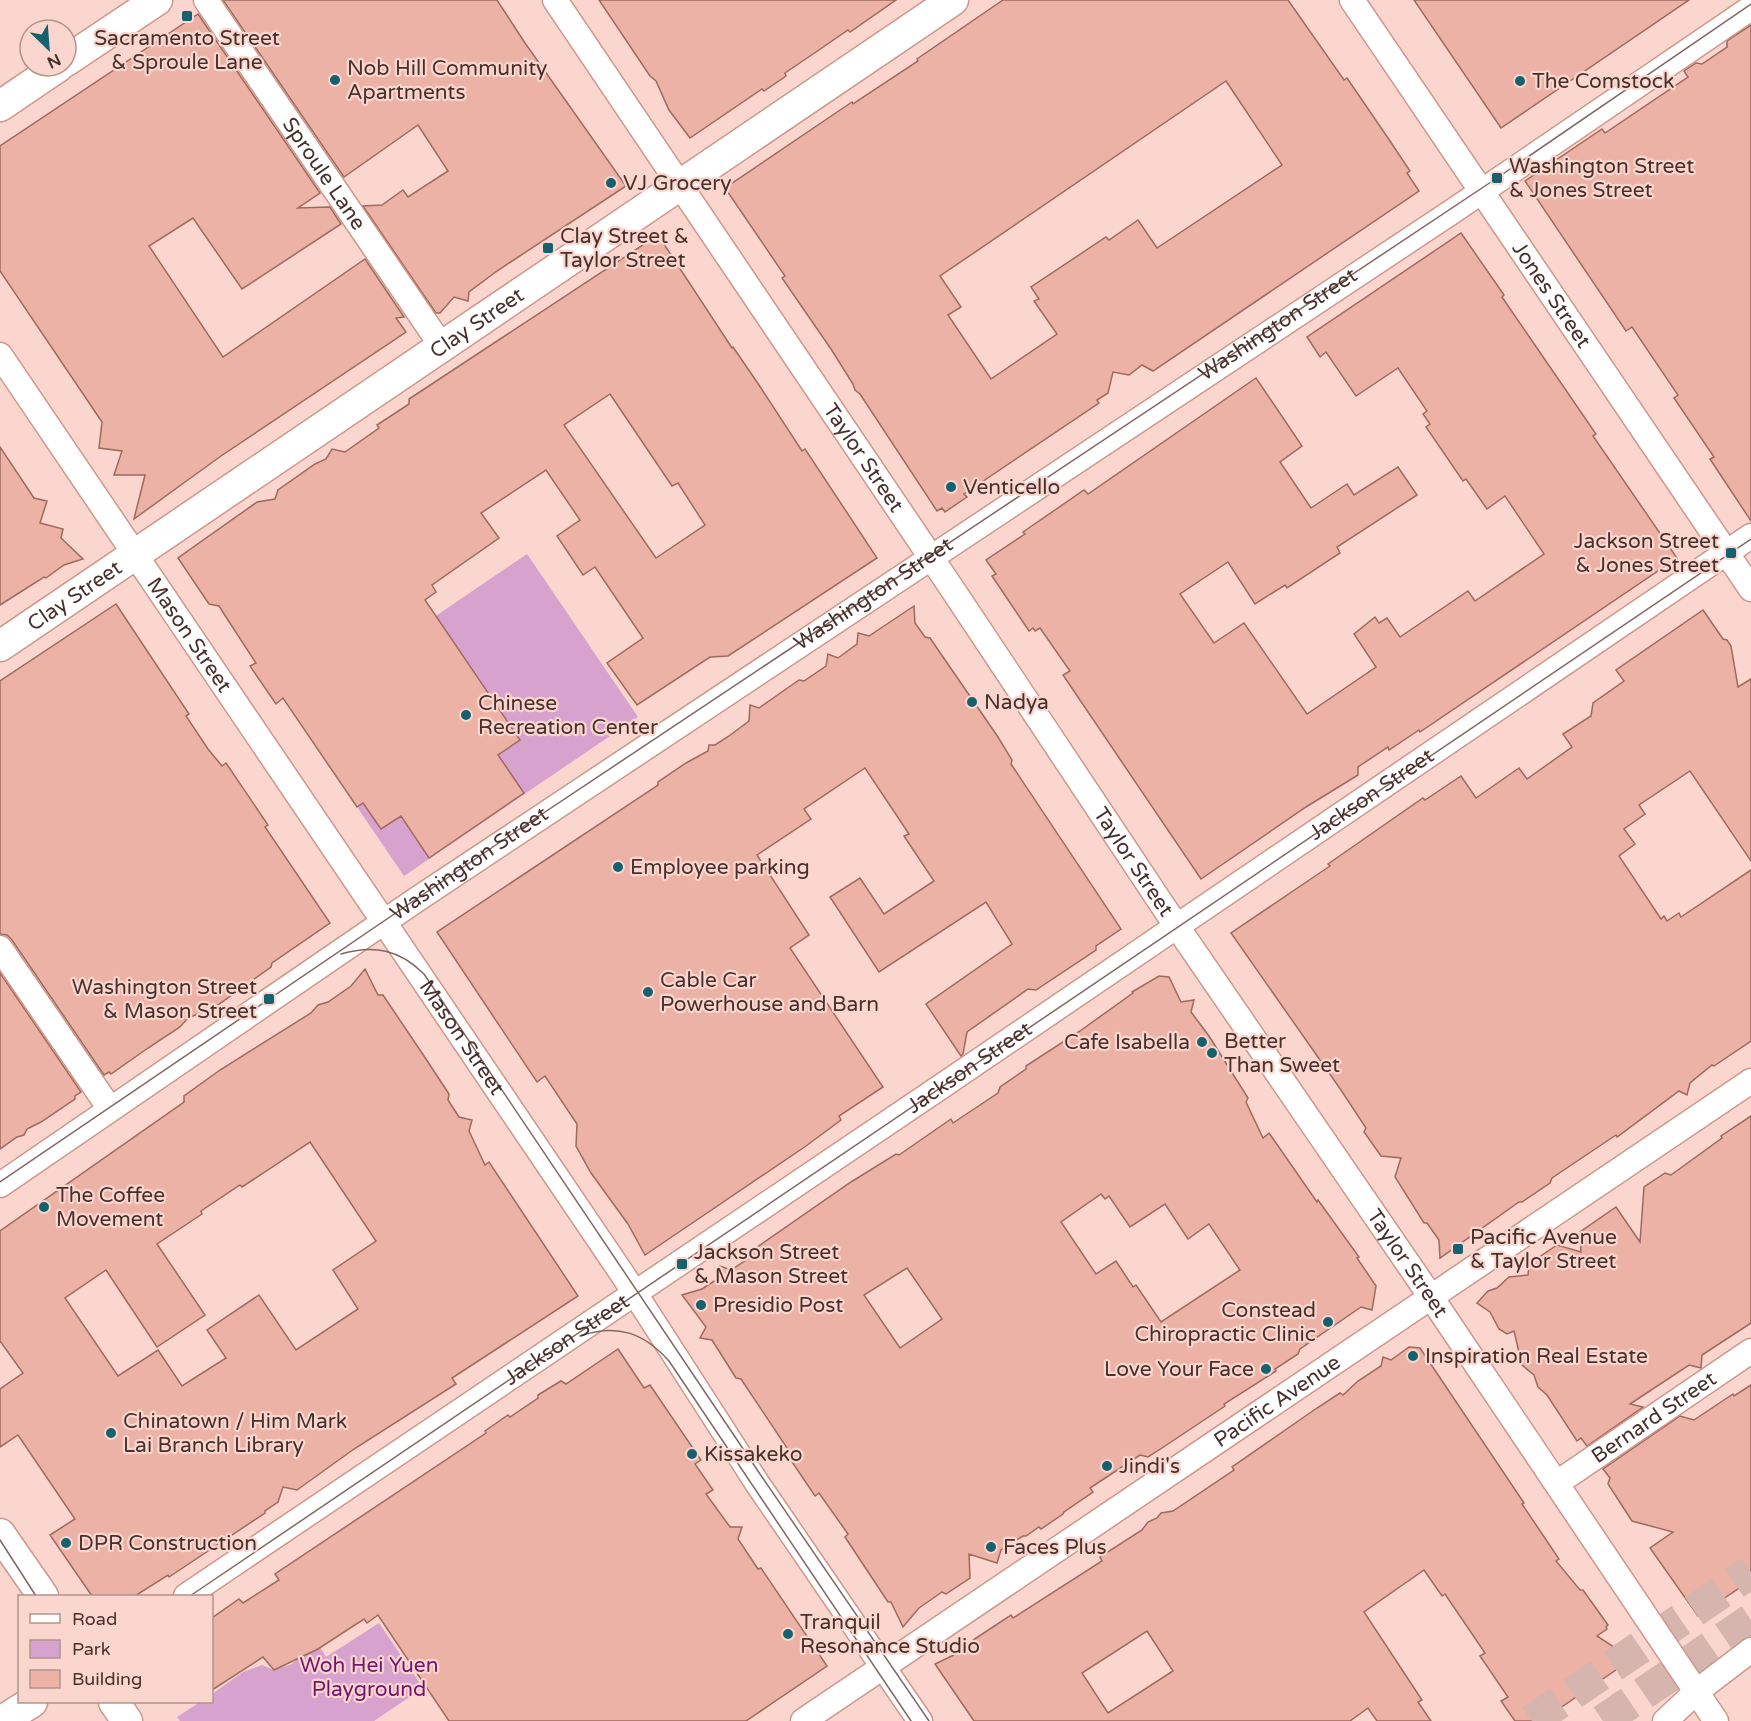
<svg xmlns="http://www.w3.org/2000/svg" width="1751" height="1721" font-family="'Varela Round',sans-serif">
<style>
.green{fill:#d7a2ce}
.building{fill:#ecb2a5;stroke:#9f6a5e;stroke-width:1.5;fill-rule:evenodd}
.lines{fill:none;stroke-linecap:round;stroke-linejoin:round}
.primary-tunnel{stroke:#d6b5ae;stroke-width:33;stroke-dasharray:33 16;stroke-linecap:butt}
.minor-casing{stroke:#cf978a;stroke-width:27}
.tertiary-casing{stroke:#cf978a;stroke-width:33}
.minor{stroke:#fff;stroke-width:24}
.tertiary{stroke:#fff;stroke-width:30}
.tram{stroke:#826761;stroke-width:1.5}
.poi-dot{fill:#17616e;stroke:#fad6ce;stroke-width:2}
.labels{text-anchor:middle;stroke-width:4.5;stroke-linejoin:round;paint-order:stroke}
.poi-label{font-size:21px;fill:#48312c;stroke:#fad6ce;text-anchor:start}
.street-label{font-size:21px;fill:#48312c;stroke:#fad6ce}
.park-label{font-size:21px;fill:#75146c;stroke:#fad6ce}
</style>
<rect width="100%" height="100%" fill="#fad6ce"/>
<g class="green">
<path d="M527,554L638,717L404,876L293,713Z"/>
<path d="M379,1623L423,1688L374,1721H180L177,1717L200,1702H212V1694L243,1672L262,1665L274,1670L292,1664L317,1642L326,1657Z"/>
</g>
<g class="building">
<path d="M223,0H497L525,43L626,186L497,271L469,292L468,301L454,297L440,313H436L363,206L382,205L403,190L408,197L448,171L418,125L344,177Z"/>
<path d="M599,0H896L850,32L848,30L816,52L785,73L786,76L764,91L762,89L690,138L669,110L656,81L650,76Z"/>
<path d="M1003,0H1288L1344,80L1347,78L1388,138L1410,171L1407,173L1419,191L1153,371L1142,365L1129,375L1113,372L1108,393L1097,400L1099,403L964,494L967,497L945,512L942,508L937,511L860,394L855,390L853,384L831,349L782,278L785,276L725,188L852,102L853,104L918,61L917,59ZM1226,81L1282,165L1157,248L1138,220L1109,240L1106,237L1031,287L1039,299L1034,301L1057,334L991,379L948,315L961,307L940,276Z"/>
<path d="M1414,0H1689L1501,128Z"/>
<path d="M198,14L320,193L298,208L330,207L341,224L242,289L193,218L149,246L223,357L365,259L404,317L396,318L406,332L221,456L134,519L145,475H114L122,451L99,448L102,422L0,271V146Z"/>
<path d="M1751,25V521L1710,459L1714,457L1674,398L1678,395L1632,327L1626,331L1525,181L1602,129L1605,133L1688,77L1684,71L1696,63L1702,64L1727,47V41Z"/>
<path d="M1461,233L1504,295L1502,297L1596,434L1593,436L1677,558L1420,732L1419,730L1389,750L1388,747L1358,767V775L1306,807L1201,879L1063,675L1070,671L1040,628L1035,631L1033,628L1029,631L992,576L996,574L986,560L1025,534L1023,532L1084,490L1088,494L1256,378L1302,446L1280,462L1311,508L1347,484L1354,495L1398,467L1417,495L1337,547L1340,553L1287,588L1285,585L1255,604L1228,562L1180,594L1214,643L1244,623L1307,714L1376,667L1354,634L1375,617L1379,623L1387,618L1400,637L1468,591L1475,601L1544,554L1505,496L1487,509L1466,479L1463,481L1426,427L1430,424L1423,414L1427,411L1398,368L1356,396L1326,352L1320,357L1307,337Z"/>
<path d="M658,235L732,348L733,347L757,382L802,451L805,449L877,558L728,656L710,657L637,705L607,663L643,638L595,567L583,575L557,536L580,520L546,470L481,513L499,538L432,585L436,592L425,600L520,740L498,755L524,793L429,858L401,816L381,829L363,803L357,807L283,698L276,704L250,666L256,663L226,617L219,606L209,604L178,558L257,502L275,499L278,490L315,464L326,459L332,449L345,452L379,428L377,425L409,404V399ZM610,394L672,486L678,483L705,525L656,558L564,425Z"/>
<path d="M0,447L34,498L47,501L40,523L63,529L61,538L83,559L64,565L46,578L44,577L0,605Z"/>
<path d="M116,604L189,714L186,716L208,749L222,766L226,763L268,825L265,827L330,923L272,963L271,967L215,1007L188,1018L180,1027L148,1048L111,1074L109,1072L104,1075L12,940L7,935L0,934V681Z"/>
<path d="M914,606L915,623L925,637L930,638L998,737L1012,760L1011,764L1121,929L1096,946V950L1036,990L1028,989L967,1032L963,1054L961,1056L926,1004L1012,944L986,902L879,972L830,897L860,878L884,914L934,881L904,836L909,834L865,768L804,809L811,819L757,855L809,935L790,948L883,1087L839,1116L841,1120L806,1146L645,1255L628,1224L591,1173L576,1146L577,1124L545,1076L537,1082L437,932L658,785V782L686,763L708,751L709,745H715L729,736L749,721L750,705L759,708L799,680L804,681L826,666L828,654L838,658L857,644L858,633L869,636Z"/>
<path d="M1703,610L1723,639L1727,640L1731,646L1738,687L1751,679V861L1690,771L1639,805L1645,814L1624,829L1635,844L1619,856L1661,919L1664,916L1667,921L1679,913L1681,917L1751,870V1041L1714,1066L1712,1065L1690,1083L1687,1095L1679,1091L1617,1137L1616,1135L1552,1178L1550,1183L1522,1202H1519L1440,1258L1439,1240L1427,1223H1424L1395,1177L1401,1158L1381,1156L1364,1132L1366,1128L1341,1090L1231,933L1330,866L1328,864L1423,798L1425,800L1461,776L1476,798L1519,768L1527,779L1572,747L1563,734L1591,716L1593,703L1624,681L1616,670Z"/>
<path d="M365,969L378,995H383L426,1059L449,1094L448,1100L459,1117L472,1120L469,1131L485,1165L489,1162L578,1296L452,1378L456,1384L354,1449L297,1490L283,1487L278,1502L265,1511V1513L169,1577L168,1575L135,1596H92L50,1535L75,1519L18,1435L0,1447V1389L23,1373L0,1341V1231L184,1102V1096L220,1070L311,1013L318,1005L328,1002L351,986ZM310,1142L376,1241L333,1270L358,1309L296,1350L259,1295L207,1330L226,1358L182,1386L158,1350L118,1376L65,1298L106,1270L157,1347L205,1315L157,1244L202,1214L201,1211L240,1185L242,1187Z"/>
<path d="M0,973L81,1092L75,1096V1099L41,1122L27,1129L24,1135L17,1137L0,1149Z"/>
<path d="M1159,976L1169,977L1181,1002L1194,1000L1191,1012L1209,1036L1248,1098L1246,1102L1263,1138L1269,1133L1317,1202L1318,1200L1359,1257L1357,1258L1376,1286L1372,1310L1361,1307L1300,1349L1298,1354L1275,1369L1276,1371L1224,1404L1225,1406L1162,1448L1148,1457L1140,1455L1090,1488L1093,1492L1064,1512L1063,1514L1041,1529L1039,1527L1026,1536H1023L1001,1550L997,1563L969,1554L970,1578L946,1594L942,1592L919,1608L903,1627L891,1602H888L845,1537L848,1534L819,1493L815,1496L786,1453L789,1451L741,1379L736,1378L712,1340L700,1338L706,1327L682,1295L702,1289L719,1278L720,1266L731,1270L749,1258L750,1252L851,1182L896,1154L899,1155L951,1119L953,1123L998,1093L1000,1087L1026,1069V1066L1080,1031L1133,993L1132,992ZM1101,1194L1105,1199L1109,1196L1130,1227L1165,1204L1188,1239L1209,1224L1240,1270L1161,1322L1136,1285L1133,1287L1116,1261L1096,1274L1061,1222ZM907,1268L942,1319L900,1348L864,1295Z"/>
<path d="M1751,1116V1323L1702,1355L1701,1368L1689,1365L1630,1404L1643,1407L1587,1446L1581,1438L1577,1441L1547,1395L1538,1387L1534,1375L1522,1365L1514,1331L1507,1334L1499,1329L1490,1312L1477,1303L1488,1291L1497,1288L1509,1277L1528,1275L1529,1264L1557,1245L1581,1252L1580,1232L1616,1207L1640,1242L1644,1187L1665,1173L1671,1175L1722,1138L1721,1136Z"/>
<path d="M1409,1347L1420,1348L1524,1503L1522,1504L1559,1559L1556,1561L1580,1590H1583L1608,1625L1606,1627L1607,1629L1597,1636L1632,1659L1541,1721H1515L1501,1701L1508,1697L1480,1656L1485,1653L1445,1594L1442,1596L1424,1570L1364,1612L1422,1700L1418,1702L1431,1721H1377L1368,1708L1350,1721H974L935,1664L958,1653V1650L1011,1615L1013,1618L1102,1561L1100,1557L1142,1530L1148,1522L1157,1518L1161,1513L1173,1511L1234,1470L1232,1467L1317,1408L1340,1393L1343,1395L1358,1381L1381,1366L1383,1357L1391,1360ZM1147,1631L1173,1671L1108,1713L1082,1673Z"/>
<path d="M618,1349L644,1388L650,1385L701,1460L695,1464L713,1490L706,1494L730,1527H742L738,1539L758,1569L761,1568L827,1666L746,1721H449L378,1615L367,1623L364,1619L318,1649L274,1670L263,1657L212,1690V1618L239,1599L243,1603L279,1580L275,1574L486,1433L485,1431L508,1415L510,1417L538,1398V1395L561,1381L566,1384Z"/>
<path d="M1751,1385V1580L1698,1616L1650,1548L1673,1532L1632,1521L1608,1484L1610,1478L1603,1469L1680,1416L1694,1420L1733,1394L1734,1396Z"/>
</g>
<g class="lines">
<g class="primary-tunnel">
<path d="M1532,1721L1751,1572"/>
<path d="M1603,1721L1751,1620"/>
</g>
<defs>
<g id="minor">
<path id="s1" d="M206,0L443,348"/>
<path id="s2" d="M555,0L955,593L1165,909L1431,1297L1716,1721"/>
<path id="s3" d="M1352,0L1751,589"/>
<path id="s4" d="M0,355L623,1275L757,1483L920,1721"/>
<path d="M0,948L110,1109"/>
<path d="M0,1185L416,900L1453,211L1751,8"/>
<path id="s5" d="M1557,1483L1751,1351"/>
<path id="s6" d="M186,1596L939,1088L1751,536"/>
<path id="s7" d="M803,1721L1751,1081"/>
<path d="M1665,1721L1696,1692L1751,1650"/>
</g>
<g id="tertiary">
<path d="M66,61L157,0"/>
<path d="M0,106L59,66"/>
<path id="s8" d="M0,646C318,431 635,215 953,0"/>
<path d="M0,1534L43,1596"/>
<path d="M114,1702L127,1721"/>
<path d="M2,1721L32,1702"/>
</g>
</defs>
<use href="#minor" class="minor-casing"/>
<use href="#tertiary" class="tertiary-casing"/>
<use href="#minor" class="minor"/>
<use href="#tertiary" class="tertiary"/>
<g class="tram">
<path d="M341,954C374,944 400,950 424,974L762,1477L929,1721"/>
<path id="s9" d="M0,1182L509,836L1497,178L1751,4"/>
<path d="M580,1336C617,1323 644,1333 669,1361L911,1721"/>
<path d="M0,1540L36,1596"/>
<path d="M190,1596L1751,539"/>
</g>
</g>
<g class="poi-dot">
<rect x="181" y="10" width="12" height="12" rx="3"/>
<circle cx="335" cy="80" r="6"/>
<circle cx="1520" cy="81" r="6"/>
<rect x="1491" y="172" width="12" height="12" rx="3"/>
<circle cx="611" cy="183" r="6"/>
<rect x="542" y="242" width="12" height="12" rx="3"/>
<circle cx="951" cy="487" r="6"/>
<rect x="1725" y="547" width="12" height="12" rx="3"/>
<circle cx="972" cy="702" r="6"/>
<circle cx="466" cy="715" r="6"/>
<circle cx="618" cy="867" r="6"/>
<circle cx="648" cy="992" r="6"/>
<rect x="263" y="993" width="12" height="12" rx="3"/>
<circle cx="1202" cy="1042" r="6"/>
<circle cx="1212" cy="1053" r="6"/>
<circle cx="44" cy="1207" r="6"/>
<rect x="1452" y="1243" width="12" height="12" rx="3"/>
<rect x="676" y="1258" width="12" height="12" rx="3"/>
<circle cx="701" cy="1305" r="6"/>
<circle cx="1328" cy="1322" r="6"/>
<circle cx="1413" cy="1356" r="6"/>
<circle cx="1266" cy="1369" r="6"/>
<circle cx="111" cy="1433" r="6"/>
<circle cx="692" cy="1454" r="6"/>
<circle cx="1107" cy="1466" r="6"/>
<circle cx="66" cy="1543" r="6"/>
<circle cx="991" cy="1547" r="6"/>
<circle cx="788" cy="1634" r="6"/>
</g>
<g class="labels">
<g class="poi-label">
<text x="187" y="45" text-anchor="middle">Sacramento Street<tspan x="187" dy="24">&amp; Sproule Lane</tspan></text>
<text x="347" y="75">Nob Hill Community<tspan x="347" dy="24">Apartments</tspan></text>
<text x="1532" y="88">The Comstock</text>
<text x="1509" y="173">Washington Street<tspan x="1509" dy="24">&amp; Jones Street</tspan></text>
<text x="623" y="190">VJ Grocery</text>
<text x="560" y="243">Clay Street &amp;<tspan x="560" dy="24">Taylor Street</tspan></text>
<text x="963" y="494">Venticello</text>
<text x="1719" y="548" text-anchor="end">Jackson Street<tspan x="1719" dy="24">&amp; Jones Street</tspan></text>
<text x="984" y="709">Nadya</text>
<text x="478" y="710">Chinese<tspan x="478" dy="24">Recreation Center</tspan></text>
<text x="630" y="874">Employee parking</text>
<text x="660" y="987">Cable Car<tspan x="660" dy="24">Powerhouse and Barn</tspan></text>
<text x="257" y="994" text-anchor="end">Washington Street<tspan x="257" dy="24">&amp; Mason Street</tspan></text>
<text x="1224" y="1048">Better<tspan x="1224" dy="24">Than Sweet</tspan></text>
<text x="1190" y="1049" text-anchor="end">Cafe Isabella</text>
<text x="56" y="1202">The Coffee<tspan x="56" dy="24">Movement</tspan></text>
<text x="1470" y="1244">Pacific Avenue<tspan x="1470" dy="24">&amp; Taylor Street</tspan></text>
<text x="694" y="1259">Jackson Street<tspan x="694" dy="24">&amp; Mason Street</tspan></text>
<text x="713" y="1312">Presidio Post</text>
<text x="1316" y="1317" text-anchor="end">Constead<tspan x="1316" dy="24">Chiropractic Clinic</tspan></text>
<text x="1425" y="1363">Inspiration Real Estate</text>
<text x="1254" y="1376" text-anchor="end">Love Your Face</text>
<text x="123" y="1428">Chinatown / Him Mark<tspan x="123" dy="24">Lai Branch Library</tspan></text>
<text x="704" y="1461">Kissakeko</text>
<text x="1119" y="1473">Jindi's</text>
<text x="78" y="1550">DPR Construction</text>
<text x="1003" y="1554">Faces Plus</text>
<text x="800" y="1629">Tranquil<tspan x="800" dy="24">Resonance Studio</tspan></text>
</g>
<g class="street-label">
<text dy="7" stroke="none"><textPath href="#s1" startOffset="210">Sproule Lane</textPath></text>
<text dy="7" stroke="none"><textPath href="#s3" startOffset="356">Jones Street</textPath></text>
<text dy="7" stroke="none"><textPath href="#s8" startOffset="576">Clay Street</textPath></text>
<text dy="7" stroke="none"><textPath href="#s9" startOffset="1539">Washington Street</textPath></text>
<text dy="7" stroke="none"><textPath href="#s2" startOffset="552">Taylor Street</textPath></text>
<text dy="7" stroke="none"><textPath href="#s9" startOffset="1053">Washington Street</textPath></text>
<text dy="7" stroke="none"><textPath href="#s8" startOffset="90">Clay Street</textPath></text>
<text dy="7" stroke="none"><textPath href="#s4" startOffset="338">Mason Street</textPath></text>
<text dy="7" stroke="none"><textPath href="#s6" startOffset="1431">Jackson Street</textPath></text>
<text dy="7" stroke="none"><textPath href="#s2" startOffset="1038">Taylor Street</textPath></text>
<text dy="7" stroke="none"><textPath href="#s9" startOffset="567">Washington Street</textPath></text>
<text dy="7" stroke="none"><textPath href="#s4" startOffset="824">Mason Street</textPath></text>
<text dy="7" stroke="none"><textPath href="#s6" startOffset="945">Jackson Street</textPath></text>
<text dy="7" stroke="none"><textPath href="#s2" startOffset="1524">Taylor Street</textPath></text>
<text dy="7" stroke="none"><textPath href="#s6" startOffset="459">Jackson Street</textPath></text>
<text dy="7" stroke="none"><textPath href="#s7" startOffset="572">Pacific Avenue</textPath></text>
<text dy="7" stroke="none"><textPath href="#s5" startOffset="117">Bernard Street</textPath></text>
</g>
<g class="park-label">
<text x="369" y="1672">Woh Hei Yuen<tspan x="369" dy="24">Playground</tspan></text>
</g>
</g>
<rect x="18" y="1595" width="195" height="108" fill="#fad6ce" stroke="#b3948d" stroke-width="1.5"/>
<rect x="30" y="1614" width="30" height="9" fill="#ffffff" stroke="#b3948d" stroke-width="1.5"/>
<text x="72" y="1625" font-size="18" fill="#48312c">Road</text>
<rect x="30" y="1640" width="30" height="18" fill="#d7a2ce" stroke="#b3948d" stroke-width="1.5"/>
<text x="72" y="1655" font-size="18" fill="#48312c">Park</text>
<rect x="30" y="1670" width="30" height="18" fill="#ecb2a5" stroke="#b3948d" stroke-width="1.5"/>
<text x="72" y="1685" font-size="18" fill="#48312c">Building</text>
<g transform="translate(48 48) rotate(155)"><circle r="28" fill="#fad6ce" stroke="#b3948d" stroke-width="1.5"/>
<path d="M0-4.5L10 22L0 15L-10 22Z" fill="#17616e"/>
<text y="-9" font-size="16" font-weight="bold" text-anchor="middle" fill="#48312c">N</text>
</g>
</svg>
